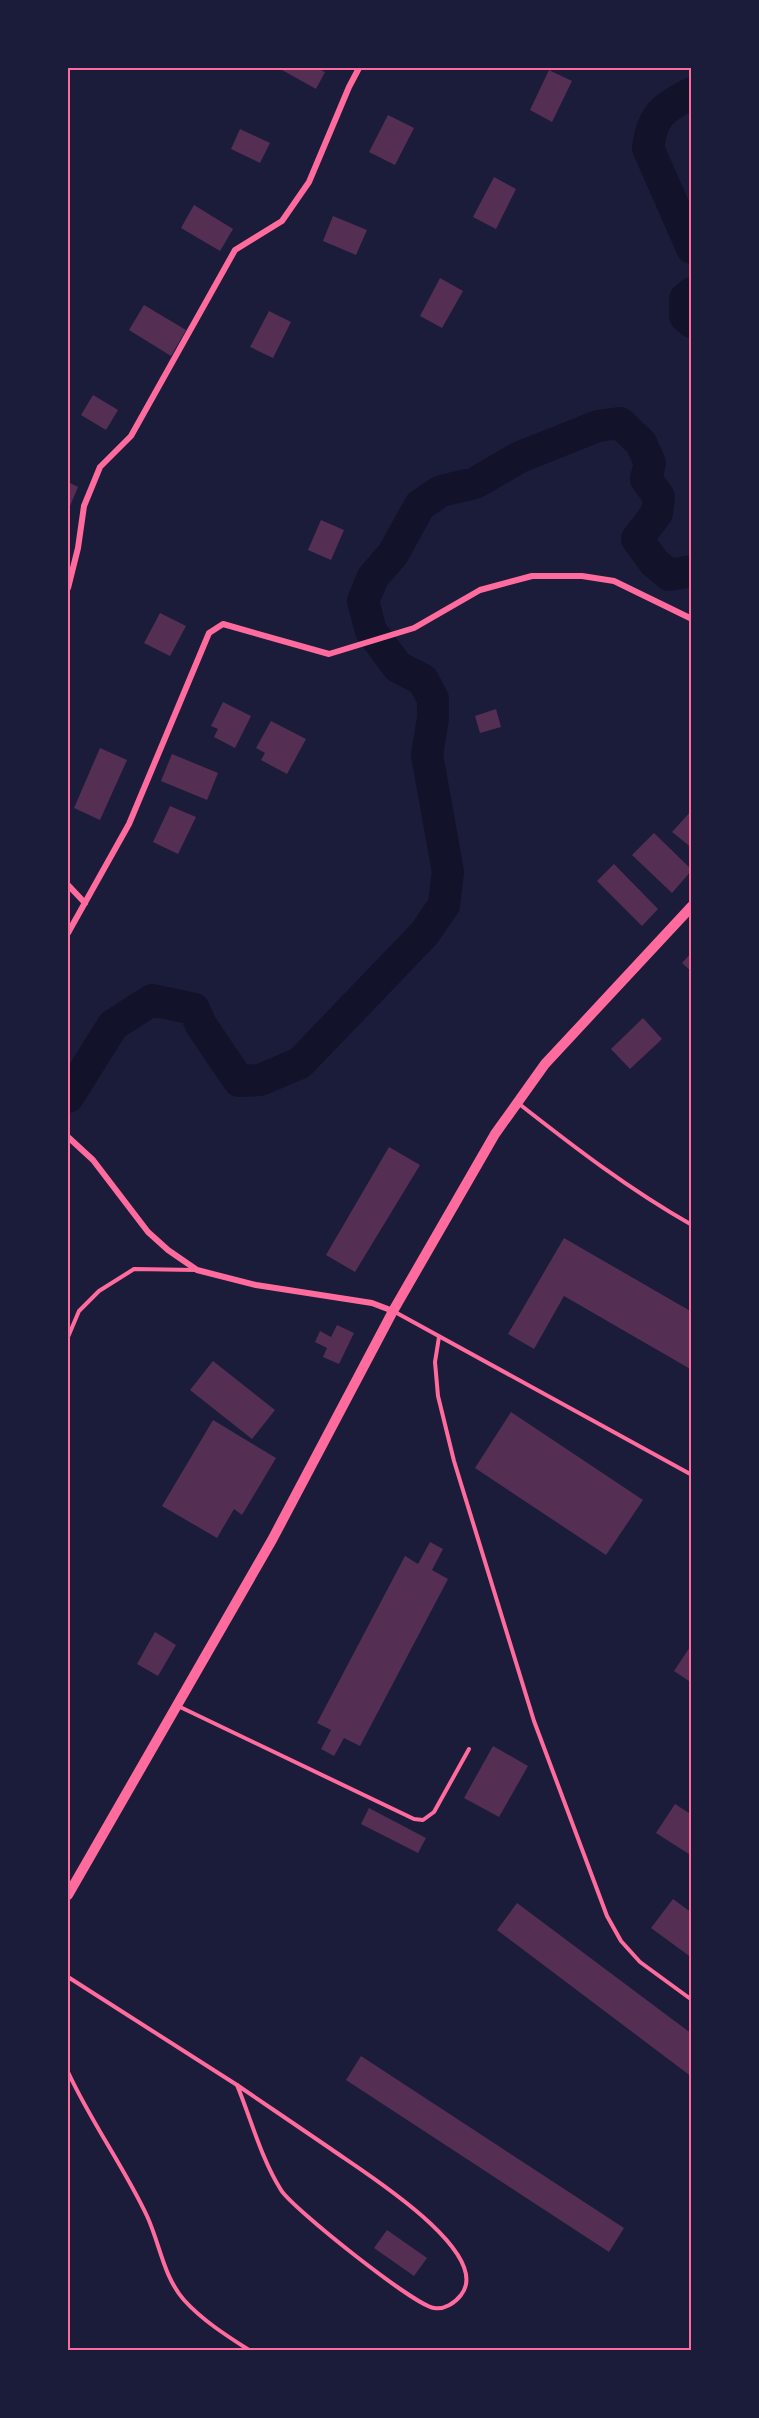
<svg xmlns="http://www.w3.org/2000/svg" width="759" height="2418" font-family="Manrope,sans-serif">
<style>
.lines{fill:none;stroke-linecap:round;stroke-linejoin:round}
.river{stroke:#12122b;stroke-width:32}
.building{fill:#542f53}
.service{stroke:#ff6b9d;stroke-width:4}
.minor{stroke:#ff6b9d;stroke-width:6}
.tertiary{stroke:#ff6b9d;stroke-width:10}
.neatline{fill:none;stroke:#ff6b9d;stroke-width:2}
</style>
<rect width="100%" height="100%" fill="#1b1b3a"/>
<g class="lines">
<g class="river">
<path d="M692,93C663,108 652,115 648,148L692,248"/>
<path d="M692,293L685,299V316L692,322"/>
<path d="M68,1097L113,1025L152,1000L194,1009L201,1025L239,1081L260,1080L300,1063L424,934L444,905L448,872L427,755L433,718V699L423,680L398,667L371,631L363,601L373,577L393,554L420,505L441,491L475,483L520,457L598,426L620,423L641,443L650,463L646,479L659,497L657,513L637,539L654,562L669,575L692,571"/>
</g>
</g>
<g class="building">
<path d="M283,68H317L325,72L316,89L282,70Z"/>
<path d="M549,70L572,81L552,122L530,110Z"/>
<path d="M388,115L414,128L395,165L369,152Z"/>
<path d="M240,129L270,143L260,163L231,149Z"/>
<path d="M494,177L516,189L496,229L473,217Z"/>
<path d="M194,205L233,229L220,251L181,228Z"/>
<path d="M333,216L367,230L356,255L323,241Z"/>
<path d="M440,278L463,291L442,328L420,316Z"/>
<path d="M144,305L186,330L171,356L129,330Z"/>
<path d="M269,311L291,322L273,358L250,347Z"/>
<path d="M93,395L118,410L106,430L81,415Z"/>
<path d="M68,482L78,487L68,511Z"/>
<path d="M321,520L344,530L331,560L308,550Z"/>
<path d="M160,613L186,626L170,656L144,643Z"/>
<path d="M223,702L251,716L235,748L214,737L218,729L211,726Z"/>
<path d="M496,709L501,727L480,733L475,716Z"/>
<path d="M271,721L306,739L287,774L261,760L265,753L256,748Z"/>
<path d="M100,748L127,760L100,820L74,808Z"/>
<path d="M172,754L218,773L207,800L161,781Z"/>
<path d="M170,806L196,817L178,854L153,842Z"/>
<path d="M692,810V848L672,832Z"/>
<path d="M654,833L692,870L672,893L632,855Z"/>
<path d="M614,864L658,909L642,926L597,881Z"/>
<path d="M692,952V972L682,963Z"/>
<path d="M643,1018L662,1039L630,1069L611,1049Z"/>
<path d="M389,1147L420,1165L355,1272L326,1255Z"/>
<path d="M564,1238L692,1312V1370L564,1296L534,1349L508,1334Z"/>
<path d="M337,1325L354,1333L339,1364L323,1357L327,1348L315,1342L320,1331L331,1337Z"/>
<path d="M213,1361L275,1410L252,1439L190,1390Z"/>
<path d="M511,1412L643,1500L606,1555L475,1468Z"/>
<path d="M213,1420L276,1458L242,1515L234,1509L217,1538L162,1506Z"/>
<path d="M430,1542L443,1549L432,1570L448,1579L360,1746L344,1738L334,1756L321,1749L331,1730L317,1723L405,1556L418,1564Z"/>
<path d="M155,1632L176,1645L158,1676L137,1664Z"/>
<path d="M692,1644V1683L674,1671Z"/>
<path d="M493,1746L528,1766L499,1817L464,1798Z"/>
<path d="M675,1804L692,1815V1856L656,1833Z"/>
<path d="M369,1808L426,1838L418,1853L361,1824Z"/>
<path d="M673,1899L692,1913V1958L651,1928Z"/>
<path d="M517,1903L692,2034V2077L497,1930Z"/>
<path d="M361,2056L624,2228L609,2252L346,2080Z"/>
<path d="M387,2230L427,2258L414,2276L374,2248Z"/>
</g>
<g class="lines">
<g class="service">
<path d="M518,1103C574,1147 630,1190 692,1225"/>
<path d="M395,1312L692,1475"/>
<path d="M68,1337L79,1311L99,1291L134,1269L196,1270"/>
<path d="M439,1337L435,1362L438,1396L454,1461L534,1721L607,1916L621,1941L640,1962L692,2000"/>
<path d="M178,1706L414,1819L423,1820L434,1812L469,1749"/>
<path d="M68,1977L237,2085"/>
<path d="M68,2072C91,2122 124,2167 147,2216C160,2244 163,2276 184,2300C202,2320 227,2336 249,2350"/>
<path d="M237,2085C268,2106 300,2128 331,2149C359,2169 495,2252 461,2295C455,2303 444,2310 434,2308C415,2306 292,2208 281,2190C261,2158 251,2119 237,2085Z"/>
</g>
<g class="minor">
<path d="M68,588L78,548L84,506L100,467L131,436L235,250L282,221L309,182L349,87L359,68"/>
<path d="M68,885L85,903"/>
<path d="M68,933L129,824L209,633L223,624L329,654L414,628L480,590L532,576H582L614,581L692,619"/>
<path d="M68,1137L93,1160L148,1232L168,1250L197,1270L256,1285L372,1303L393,1311"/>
</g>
<path class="tertiary" d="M68,1895L272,1540L393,1311L495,1134L545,1064L692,906"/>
</g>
<rect width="759" height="2418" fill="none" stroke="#1b1b3a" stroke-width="138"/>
<rect x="69" y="69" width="621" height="2280" class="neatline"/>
</svg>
